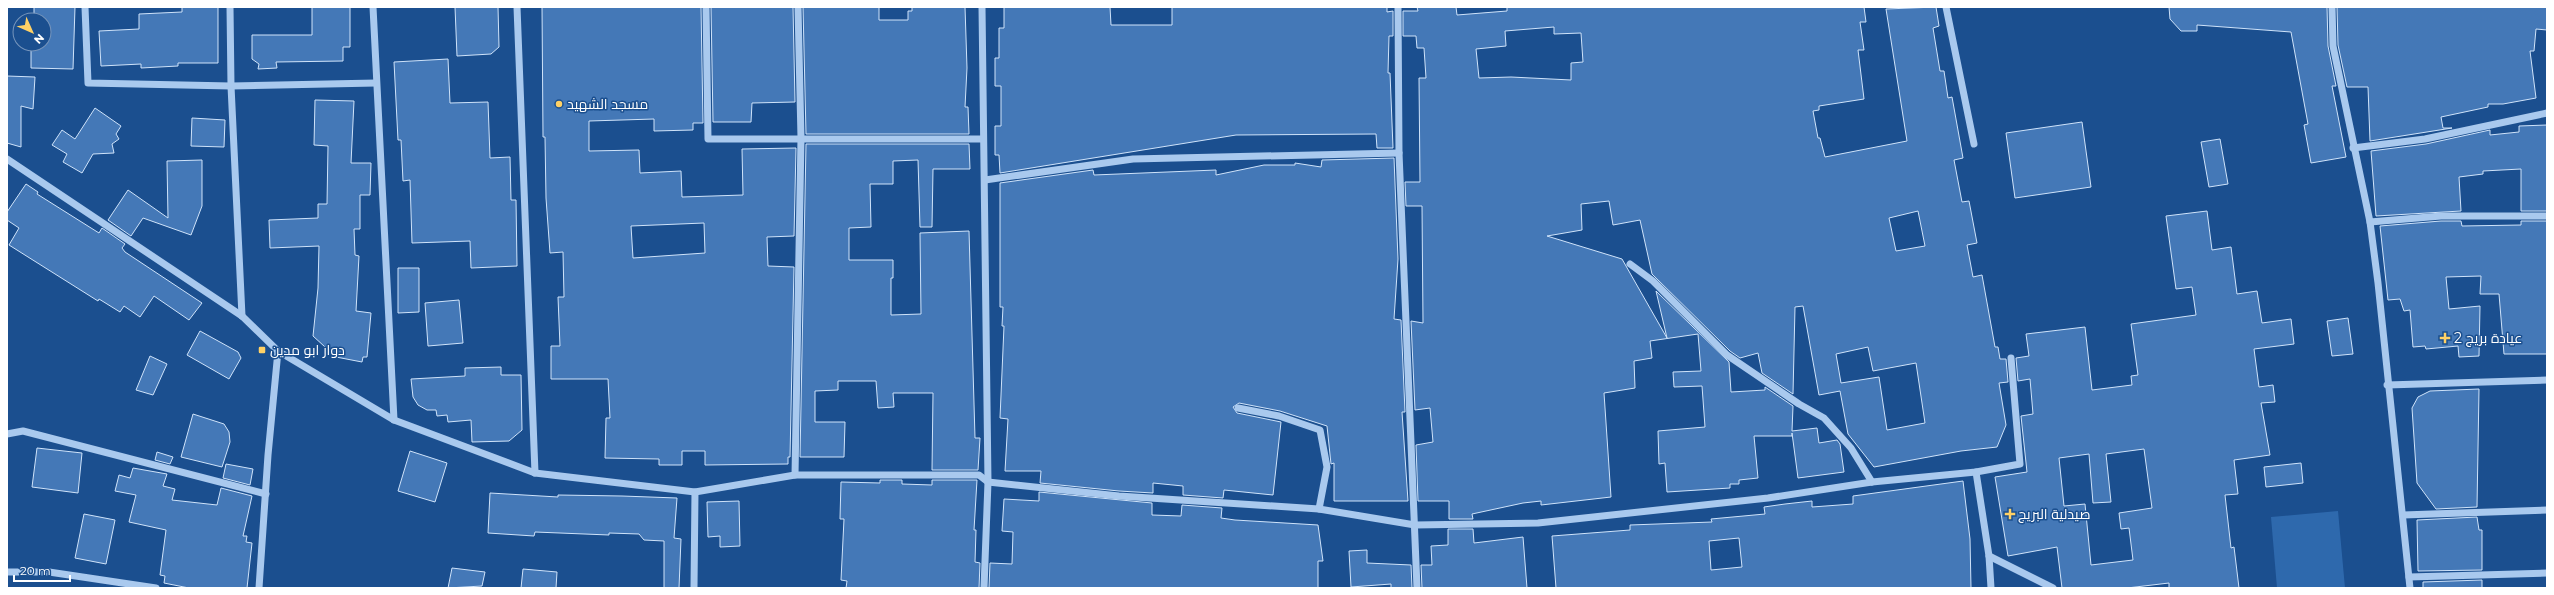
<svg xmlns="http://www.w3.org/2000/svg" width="2554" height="595" font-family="Montserrat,Cairo,sans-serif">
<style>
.green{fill:#2e69ad}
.building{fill:#4478b7;stroke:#cfe3fa;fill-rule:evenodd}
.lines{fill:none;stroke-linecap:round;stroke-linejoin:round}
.minor{stroke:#a9c9ee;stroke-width:7}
.poi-dot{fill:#ffd166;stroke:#1b4f8f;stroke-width:1.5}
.labels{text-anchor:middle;stroke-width:3;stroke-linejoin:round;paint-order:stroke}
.poi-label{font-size:14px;fill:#fff;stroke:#1b4f8f;text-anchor:start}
</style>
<rect width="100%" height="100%" fill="#1b4f8f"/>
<path class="green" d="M2338,511L2345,588H2277L2271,517Z"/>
<g class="building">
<path d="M34,7H75L73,69L31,68V44H44V20H34Z"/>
<path d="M182,7H218V63H178V66L141,68V64L101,66L99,31L139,29V14L182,12Z"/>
<path d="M312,7H350V47H343V61L276,62L277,68L258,69L259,64L252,59V35H312Z"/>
<path d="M455,7H498L499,47L491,54L457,56Z"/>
<path d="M542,7H701L703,123H693V130L654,131V119L589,121V151L639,150L640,173L681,171L682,197L743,195L742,149L796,148L794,236L767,237L768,266L794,267L790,457H788V464L705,465V451H682V465H659V459L605,458L606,418H610L608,379H551V346H560L558,297H564L563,252L550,253L546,198L545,137H543ZM704,223L705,253L633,258L631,226Z"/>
<path d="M711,7H793L795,102L752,103L751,122H713Z"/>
<path d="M803,7H879V20H908V11H912V7H965L967,68L965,107H968L969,134H806Z"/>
<path d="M1004,7H1110L1111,25H1172V7H1387V12L1393,11V36H1389L1388,73H1390L1393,148H1377L1376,134L1236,135L1000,173L999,155H995V126H1001V86H995V58H999V28H1004Z"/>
<path d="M1417,7H1456L1457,15L1507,11V7H1864L1866,22H1860L1864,50H1858L1864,99L1819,106V110L1813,111L1818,138H1820L1825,157L1907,141L1886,9L1936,7L1939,26L1933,28L1940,71H1944L1948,98L1952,97L1963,158L1954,160L1962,202L1969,201L1977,243L1967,245L1973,277L1982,275L1995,347H1998L2000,359H2006L2008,382L1999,383L2006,425L1997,447L1961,451L1874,467L1848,434L1840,391L1819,395L1803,306L1795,307L1793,394L1762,373L1758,353L1740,358L1730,351L1652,274L1640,220L1613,225L1609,201L1581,204L1582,230L1547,236L1622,259L1667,338L1656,291L1729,362L1731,392L1765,390V387L1793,406L1792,431L1817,428L1819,443L1837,440L1840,444L1844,472L1798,478L1792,433V436H1754L1758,478L1739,480V484H1730V488L1667,492L1665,463L1659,464L1658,431L1705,427L1702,386L1674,387L1673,372L1701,371L1698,334L1650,341L1652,358L1634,361L1635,388L1604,393L1611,497L1541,505V501L1523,503L1472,514L1473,519H1449V501H1418L1416,445L1433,442L1430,408L1415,410L1411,321L1423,323L1422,206H1406L1405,182H1420L1419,78H1426L1424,48H1417L1416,36H1403V11H1418ZM1554,27V34L1581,33L1583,62L1571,63V80L1511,77L1479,78L1476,49L1506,46L1505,31ZM1918,211L1925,246L1896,251L1889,218ZM1868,347L1873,371L1916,363L1925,423L1887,430L1879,377L1841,383L1836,354Z"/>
<path d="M2169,7H2327L2328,46L2336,86H2332L2346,157L2311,163L2304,125L2308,124L2291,32L2197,25V31H2181L2170,19Z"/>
<path d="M2337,7H2547V30L2536,29L2534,51H2530L2536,98L2503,104H2488V107L2441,117L2443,128H2452L2370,141L2368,87H2347L2338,45Z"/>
<path d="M448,59L450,103L488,102L490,158L510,157L511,200H516L517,266L471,268L470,241L412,243L410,180L403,181L401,140H398L394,62Z"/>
<path d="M7,76L35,77L33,109L21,106V147L7,143Z"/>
<path d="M315,100L354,101L351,163H371L370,195H360V229H354L355,255L359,256L356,311L371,313L367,357H363L362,362L336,357L313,336L318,288L319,246L270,248L269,220L318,218V204H327L328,146L314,145Z"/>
<path d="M95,108L121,126L116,134L119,139L112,144L114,153L93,154L82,173L63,162L67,154L52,145L62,130L75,139Z"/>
<path d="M192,118L225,120L224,147L191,146Z"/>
<path d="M2082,122L2091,187L2015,198L2006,133Z"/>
<path d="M2547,125V211H2521V169L2483,171V174L2459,177L2461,211L2376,216L2371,151L2426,144L2490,130V135L2519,132V126Z"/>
<path d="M2220,139L2228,184L2209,187L2201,142Z"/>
<path d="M806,144H969L970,169H933L932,227H920L918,160L893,161V184H870L871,227L849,228V260H893V278H891V315L921,314L920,233L969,231L975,438H980L978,470H932L933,393H893L894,407L878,408L876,381H838V390L815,391V422H845L844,457H800Z"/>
<path d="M1394,158L1398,259L1394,319L1401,320L1405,412H1402L1408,501H1334V463L1331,464L1327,426L1280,411L1239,403L1233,407L1237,413L1281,422L1273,495L1224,490L1223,498L1183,495V486L1153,483V493L1119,491L1040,483L1041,471H1005L1008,419L1000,418L1004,326H1002L1003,307H1000V183L1093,170L1094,175L1216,170V175L1264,165H1295V163L1321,167L1322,160Z"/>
<path d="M202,160V206L191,235L143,218L131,236L108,220L128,190L168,218L167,161Z"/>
<path d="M26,184L38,192L37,194L99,233L102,228L125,244L122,248L125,252L202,303L189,320L154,296L140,317L124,306L120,312L99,299L98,301L9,245L19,228L7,220V212Z"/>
<path d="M2207,211L2212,250L2231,247L2237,294L2257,291L2262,323L2291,319L2294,344L2254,349L2259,387L2273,385L2275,402L2261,403L2270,455L2234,460L2238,494L2225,495L2231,548L2234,547L2239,588H2169V583L2127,588H2062L2057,547L2008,556L1995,477L2027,472L2021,416L2033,414L2030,379L2018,381L2016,358L2029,356L2026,334L2085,327L2092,390L2132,385L2131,376L2138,375L2131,324L2196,315L2192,287L2176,289L2166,216ZM2144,449L2152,508L2119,513L2121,529L2129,528L2133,560L2091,565L2085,504L2064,506L2059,458L2089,454L2093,503L2111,502L2106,454Z"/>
<path d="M2441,221H2461L2462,226L2521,225V221H2547V354H2504L2499,294H2480L2481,276L2446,277L2449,309L2480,306L2479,356L2459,357L2458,346L2426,349L2425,346L2413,347L2410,310L2404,311L2400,299L2388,300L2380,226Z"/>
<path d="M398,268H419V312L398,313Z"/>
<path d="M459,300L463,343L428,346L425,303Z"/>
<path d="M2348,318L2353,354L2332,356L2327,321Z"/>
<path d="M200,331L238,352L241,358L229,379L187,355Z"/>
<path d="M150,356L167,364L153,395L136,390Z"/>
<path d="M501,367V375H521L522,430L509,441L472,442L471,420L448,422L447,415L437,416L436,410H427L418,405L413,397L411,379L465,376V368Z"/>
<path d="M2479,389L2477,507L2436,509L2417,483L2412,408L2418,397L2430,391Z"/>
<path d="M193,414L224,424L229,432L230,442L222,467L181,457Z"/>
<path d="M37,448L82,453L78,493L32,487Z"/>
<path d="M410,451L447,463L435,502L398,491Z"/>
<path d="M157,452L173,457L170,464L155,460Z"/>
<path d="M2301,463L2303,483L2266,487L2264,467Z"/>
<path d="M226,464L253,469L250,485L223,478Z"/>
<path d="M133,468L167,474L163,486L175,489L172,500L217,505L221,488L252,496L243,536H247L246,542L252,543L247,588H189L164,583L165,576L160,575L166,530L129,522L136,495L115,491L119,475L130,478Z"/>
<path d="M880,480H902V484L932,485V480H977L974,530H976L975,562L980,563L979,588H846L847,581L841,580L844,519H840L841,482L880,483Z"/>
<path d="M1963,481L1970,539L1971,588H1556L1552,536L1630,530V525L1712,522L1711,519L1765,514L1764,507L1785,504L1812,501V507L1853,504V496ZM1739,538L1742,567L1711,570L1709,541Z"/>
<path d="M1039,492L1152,503V515L1181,516L1182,505L1222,508L1221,518L1235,520L1318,525L1323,561H1318V588H989L990,563L1012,564L1013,532L1002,531L1004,499L1039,501Z"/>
<path d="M490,493L558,497V495L622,496L677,498L674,538L681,539L679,588H664V541L644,540L639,534L609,533V535L535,532L534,536L488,533Z"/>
<path d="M739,501L740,546L720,547V536L708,537L707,502Z"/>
<path d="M84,514L115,520L106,564L75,558Z"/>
<path d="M2477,517L2479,530H2482V570L2418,571L2417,520Z"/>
<path d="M1448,529H1473L1474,543L1523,537L1527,588H1422L1421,565H1432L1431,546L1448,545Z"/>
<path d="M1367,550V563L1411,565L1412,588H1391V584L1351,587L1349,551Z"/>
<path d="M452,568L485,572L482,586L448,588Z"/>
<path d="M523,569L557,572L556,588H521Z"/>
<path d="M2482,580V588H2423V582Z"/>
</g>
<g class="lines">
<g class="minor">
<path d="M85,7L88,83L231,86L376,83"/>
<path d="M230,7L231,86L242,316"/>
<path d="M373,7L394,420"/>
<path d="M517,7L535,473"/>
<path d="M706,7L708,139H983"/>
<path d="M982,7L988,482L984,588"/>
<path d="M1398,7L1399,153L1417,588"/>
<path d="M1946,7L1974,144"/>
<path d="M2332,7L2333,46L2370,222L2378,283L2410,588"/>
<path d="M2353,148L2425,139L2547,113"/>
<path d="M7,159L242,316L278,351L394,420L535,473L695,492L795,475H979L988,482L1119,496L1319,509L1415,525L1538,523L1768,498L1872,482L1976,472L2020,464L2011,358"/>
<path d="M985,180L1133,159L1399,153"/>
<path d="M2370,222L2441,216H2547"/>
<path d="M1630,264L1653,281L1727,355L1799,404L1824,418L1851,448L1872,482"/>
<path d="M2387,385L2547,380"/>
<path d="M1238,408L1279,416L1320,430L1327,467L1319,509"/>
<path d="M7,434L23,431L266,494"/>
<path d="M1976,472L1989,556L1991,588"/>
<path d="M795,475L801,138L798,7"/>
<path d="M2403,515L2547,510"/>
<path d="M1989,556L2053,588"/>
<path d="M7,572H49L156,588"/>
<path d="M2409,577L2547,573"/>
<path d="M259,588L268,455L278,351"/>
<path d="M694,588L695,492"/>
</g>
</g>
<g class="poi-dot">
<circle cx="559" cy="104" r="4"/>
<path d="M2443 332h4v4h4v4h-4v4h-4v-4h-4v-4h4z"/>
<rect x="258" y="346" width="8" height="8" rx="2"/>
<path d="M2008 508h4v4h4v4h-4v4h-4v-4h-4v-4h4z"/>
</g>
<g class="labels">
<g class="poi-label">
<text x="567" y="109">مسجد الشهيد</text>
<text x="2454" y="343">عيادة بريج 2</text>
<text x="270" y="355">دوار ابو مدين</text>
<text x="2018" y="519">صيدلية البريج</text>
</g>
</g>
<rect width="2554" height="595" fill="none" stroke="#ffffff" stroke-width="16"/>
<g transform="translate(32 32) rotate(135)"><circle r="19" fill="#1b4f8f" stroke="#7695bc"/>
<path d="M0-3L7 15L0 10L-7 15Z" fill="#ffd166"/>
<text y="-6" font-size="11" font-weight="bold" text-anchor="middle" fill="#ffffff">N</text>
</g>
<path d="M14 575v6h56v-6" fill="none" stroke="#ffffff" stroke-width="2"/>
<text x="20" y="575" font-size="12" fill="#ffffff" stroke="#1b4f8f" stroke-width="3" paint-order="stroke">20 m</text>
</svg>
